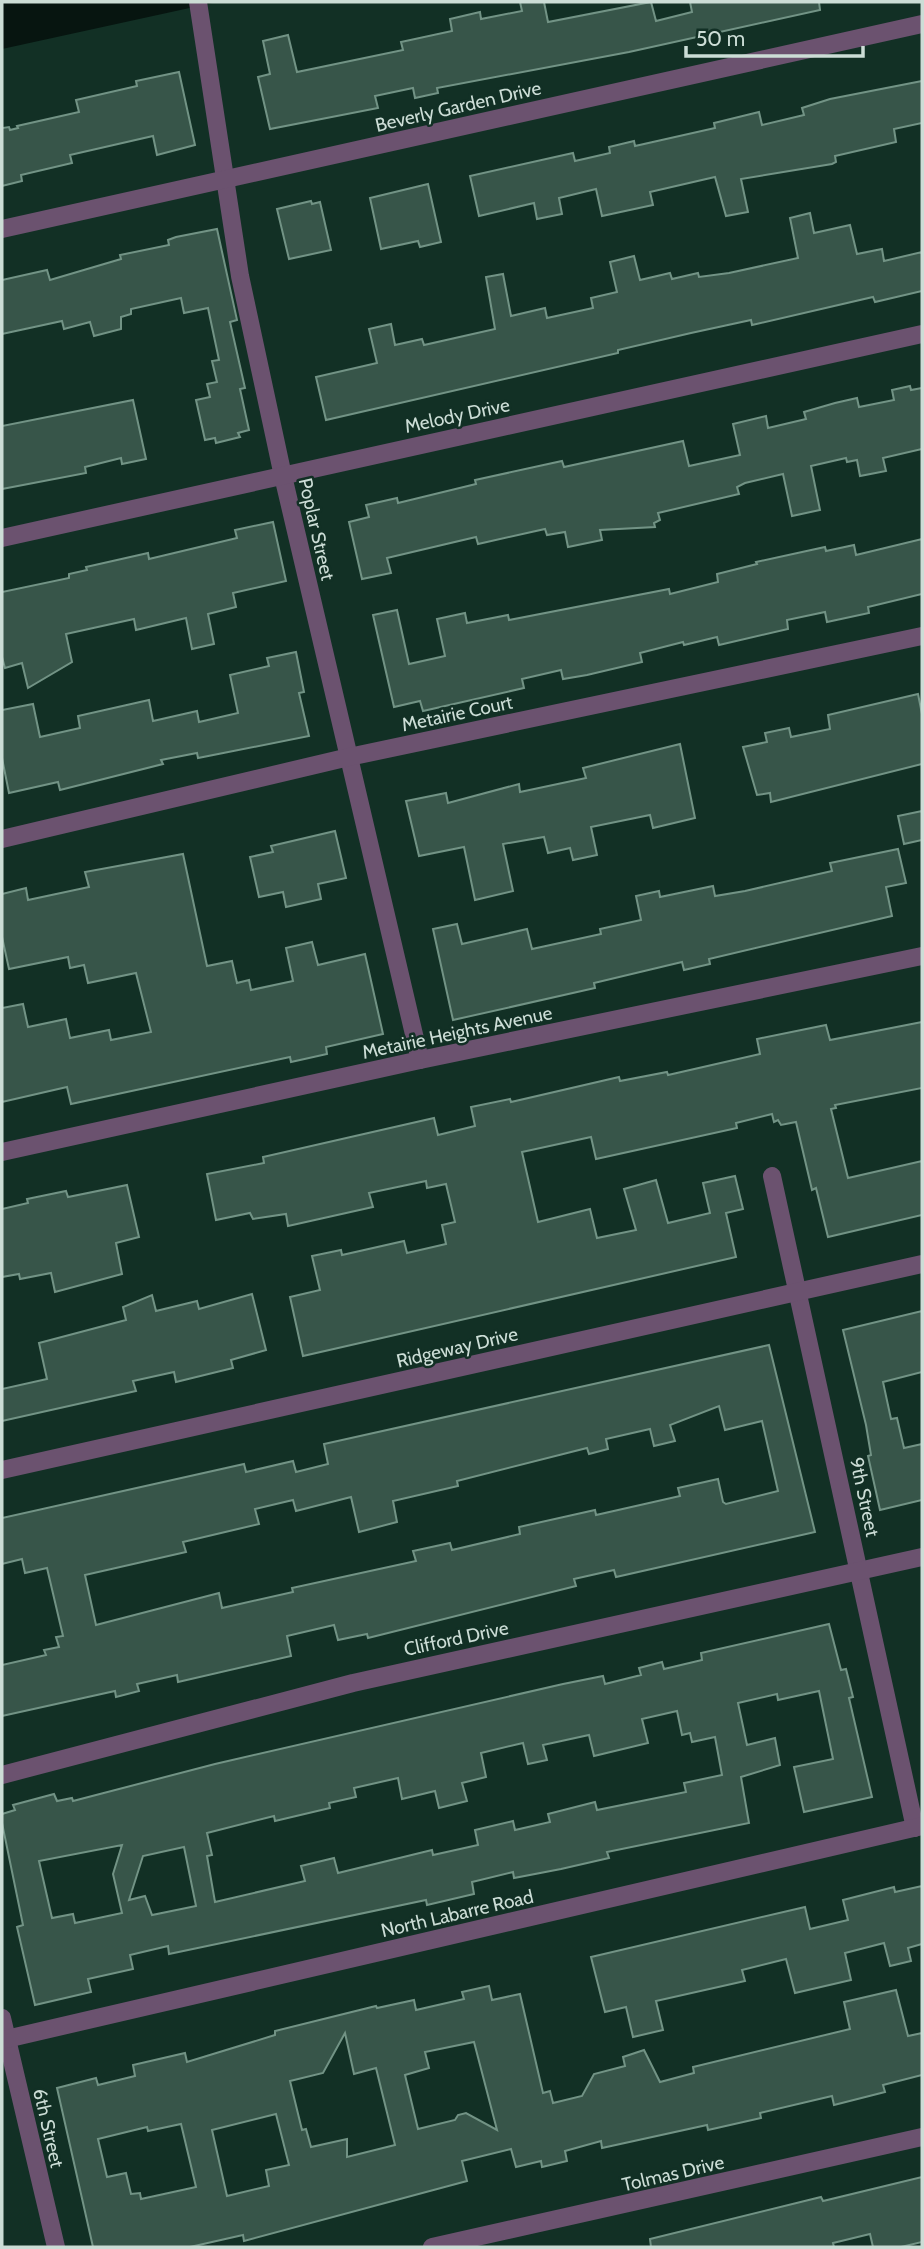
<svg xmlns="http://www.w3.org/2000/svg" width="924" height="2249" font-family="Cabin,sans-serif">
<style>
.water{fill:#071510}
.building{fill:#375549;stroke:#729385;stroke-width:2;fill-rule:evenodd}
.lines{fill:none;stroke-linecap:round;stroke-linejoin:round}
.minor{stroke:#6b526f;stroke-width:18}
.labels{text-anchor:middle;stroke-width:5;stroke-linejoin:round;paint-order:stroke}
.street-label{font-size:19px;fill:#ccddd6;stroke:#123025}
</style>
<rect width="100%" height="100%" fill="#123025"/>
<path class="water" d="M2,2H217L2,49Z"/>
<g class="building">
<path d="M520,2H544L548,22L651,2L656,21L692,12L690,2H819L820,10L629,52L437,88L438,93L415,98L413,88L375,96L378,108L270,129L258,77L270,74L263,41L288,35L297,72L403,50L401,42L452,31L450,19L480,12L481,19L522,11Z"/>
<path d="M179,72L195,145L157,155L153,136L70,155L72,163L21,175L22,181L2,186V128L9,127L10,130L18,128L17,126L79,112L76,100L137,86L136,81Z"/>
<path d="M922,81V123L894,129L896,142L835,156L836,162L832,164L741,179L748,212L726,216L715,177L650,192L653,205L602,216L596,189L559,198L562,214L537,219L534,203L479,216L470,176L573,153L575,161L610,153L609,147L634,141L635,146L715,128L714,123L759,112L762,125L804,115L802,108L830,99Z"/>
<path d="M428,184L441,242L420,247L418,241L381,249L370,198Z"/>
<path d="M311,201L312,204L320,202L331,250L289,259L277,209Z"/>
<path d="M810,213L814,233L850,225L857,254L882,249L884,261L922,252V291L875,302L873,297L752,325L751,320L691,333L618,350V353L326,420L316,377L377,363L369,329L391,324L395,345L422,339L424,345L495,329L486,277L503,274L511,316L545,308L547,318L593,308L591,298L617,292L610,262L634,256L640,280L670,273L672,279L698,273L699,277L729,273L798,258L790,218Z"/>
<path d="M217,229L237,320L230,322L245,388L240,389L249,430L238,433L240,437L216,443L215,438L205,440L196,400L210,397L207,384L217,382L212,361L219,360L208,308L184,313L181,298L131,309V314L121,317V329L94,336L90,322L64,329L62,321L2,334V280L47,270L50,280L121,259L120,255L169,245L168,240L176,237Z"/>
<path d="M910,386L911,390L922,388V449L883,458L886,471L860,476L857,460L847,462L846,458L811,466L820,510L792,516L783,474L745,483L737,487L739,494L658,513L660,520L654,523L655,527L600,530L602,540L568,547L565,532L547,535L545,529L478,544L476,537L387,558L391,573L362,579L349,522L369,517L366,505L397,498L398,503L476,484L475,480L562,461L564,467L683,441L689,466L740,455L733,424L766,416L768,428L806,419L804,412L835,403L857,398L859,407L894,400L892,390Z"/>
<path d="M133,400L146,459L122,464L121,458L85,467L86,473L2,489V426Z"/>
<path d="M273,522L286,581L233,593L236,607L208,614L214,644L192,649L186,618L136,630L134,619L66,634L72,662L28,688L22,663L5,668L2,657V592L69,578V574L87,570L86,567L148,553L149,559L237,538L235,530Z"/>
<path d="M922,539V594L868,607L869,613L827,622L825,612L787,620L788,629L719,645L717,637L684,645L683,642L640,653L642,662L587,675L563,679L561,670L522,679L524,688L423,711L420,701L394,707L373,615L397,610L409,664L445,656L437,619L465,613L467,623L508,615L509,620L669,589L670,594L718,582L717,574L757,564L756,562L825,547L826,551L854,545L856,555Z"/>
<path d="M296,652L304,692L299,693L309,736L198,758L197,753L161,760L163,764L60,790L58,782L9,793L2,758V710L33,704L40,737L80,728L78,716L149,700L153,721L197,711L199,722L238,713L230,675L269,666L267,658Z"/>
<path d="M918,694L922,714V764L771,802L770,793L757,795L743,747L767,742L765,733L789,728L791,737L830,729L828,715Z"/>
<path d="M680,744L695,818L653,828L650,815L591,827L597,855L573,860L570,848L548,853L544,837L503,844L513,891L475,900L464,847L419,856L406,801L446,793L448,803L519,784L520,792L586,778L583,768Z"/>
<path d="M922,811V840L904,844L898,816Z"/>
<path d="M335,831L346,878L318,884L321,899L286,907L283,892L259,897L250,857L273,852L271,846Z"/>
<path d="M898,849L906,883L886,887L892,916L709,959L710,964L684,970L682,962L594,983L595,988L453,1020L433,929L457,924L462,944L527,929L532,949L601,934L600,929L641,920L636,896L659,891L660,897L713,886L715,896L745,891L832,871L830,863Z"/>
<path d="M183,854L207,966L232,961L237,983L249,980L251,990L293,981L286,948L312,942L318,965L365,954L383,1034L326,1047L327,1054L291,1062L290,1057L71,1104L67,1087L2,1102V1008L23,1004L28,1027L66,1019L70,1038L109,1030L111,1040L151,1032L136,973L88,983L84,965L70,968L68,957L9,969L2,937V894L26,888L28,900L89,887L85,872Z"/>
<path d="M922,1022V1088L835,1105L836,1108L831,1109L848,1178L922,1161V1215L828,1237L816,1188L812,1190L796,1122L781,1125L778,1120L774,1122L772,1114L736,1123L737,1128L596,1159L591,1137L522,1152L538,1222L590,1209L597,1238L636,1230L624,1189L656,1180L668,1223L710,1213L703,1183L735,1176L743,1209L726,1213L736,1257L303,1356L290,1297L320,1290L312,1256L341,1250L342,1255L404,1241L407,1253L446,1244L442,1225L455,1222L446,1184L427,1188L426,1181L369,1193L373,1207L288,1226L286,1214L253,1219L250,1213L216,1220L207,1174L264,1163L263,1157L434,1118L438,1135L475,1126L471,1107L510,1099L511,1102L619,1077L620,1081L667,1072L668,1075L760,1054L757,1039L826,1025L830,1040Z"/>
<path d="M127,1185L139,1237L116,1243L122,1274L55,1292L51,1273L20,1279L19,1274L2,1277V1209L28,1203L27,1199L66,1191L68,1197Z"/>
<path d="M252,1294L266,1350L231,1360L233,1368L176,1382L174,1372L133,1381L136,1391L2,1421V1389L47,1379L39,1343L126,1320L123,1307L152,1295L156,1311L197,1301L199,1309Z"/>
<path d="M922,1311V1372L883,1382L891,1419L897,1418L904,1448L922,1444V1500L880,1510L868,1456L871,1455L866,1425L843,1330Z"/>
<path d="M769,1345L815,1532L616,1577L614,1570L574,1579L576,1586L368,1638L367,1634L338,1640L334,1625L287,1636L291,1656L178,1682L177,1675L137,1684L139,1691L116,1697L115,1691L2,1716V1665L46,1655L44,1650L59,1647L56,1637L63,1636L47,1568L25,1573L22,1559L2,1564V1518L244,1464L246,1472L293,1461L296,1472L328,1464L324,1444ZM719,1406L725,1430L762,1421L778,1491L726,1504L723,1502L718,1479L678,1488L680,1496L596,1515L595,1510L519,1527L520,1534L452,1550L450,1543L413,1551L416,1561L292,1588L293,1592L222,1608L219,1593L96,1625L85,1575L186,1552L183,1542L259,1524L255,1509L293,1500L296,1511L351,1497L359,1532L397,1522L393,1501L458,1486L457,1481L587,1448L589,1454L608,1449L606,1439L650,1429L654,1446L675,1441L670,1425Z"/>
<path d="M829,1624L841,1670L846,1669L853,1697L849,1698L872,1797L804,1812L794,1767L833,1759L819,1691L778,1700L777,1694L738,1703L747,1745L775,1738L780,1765L741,1777L749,1823L607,1852L609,1858L561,1869L514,1878L513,1872L472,1882L474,1894L427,1905L426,1900L169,1954L168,1946L130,1955L133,1969L88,1979L91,1992L35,2005L17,1927L23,1925L2,1823V1814L15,1810L13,1805L54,1794L57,1801L72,1798L73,1801L215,1764L563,1684L603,1676L605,1684L641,1675L639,1668L662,1662L664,1669L702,1660L701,1653ZM677,1711L682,1735L690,1733L692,1742L715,1737L722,1775L684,1783L686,1792L597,1810L595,1802L548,1814L550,1822L515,1830L513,1821L475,1830L478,1845L433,1855L432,1850L338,1873L334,1858L301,1866L305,1881L215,1902L207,1856L212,1855L207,1833L274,1816L275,1821L330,1808L329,1803L356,1797L354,1788L398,1778L402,1799L435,1791L439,1808L467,1801L462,1783L486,1777L481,1753L523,1743L528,1764L547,1760L543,1745L589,1735L594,1756L648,1743L642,1719ZM122,1845L113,1874L122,1913L75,1923L73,1914L52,1918L39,1861ZM184,1847L196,1906L152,1915L145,1896L129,1900L143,1856Z"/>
<path d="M922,1886V1944L908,1948L911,1961L890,1966L884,1943L845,1953L851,1980L795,1993L786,1959L742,1970L745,1981L656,2001L663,2030L633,2037L626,2007L605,2012L591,1957L805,1907L810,1929L848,1920L843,1900L894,1887L895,1892Z"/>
<path d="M489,1986L492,2000L520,1994L543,2093L550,2091L553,2103L582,2096L594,2074L625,2066L623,2057L644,2050L660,2082L694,2073L693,2067L850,2029L844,2002L896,1990L908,2036L922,2033V2075L883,2085L885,2092L834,2105L832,2096L760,2113L761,2118L708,2130L707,2125L602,2148L601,2141L565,2151L567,2161L542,2167L541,2161L516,2167L511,2149L462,2161L467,2181L244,2241L243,2235L190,2247H93L57,2088L96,2078L98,2085L135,2076L133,2065L185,2053L187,2062L275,2035V2031L376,2006L377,2008L414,2000L416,2010L464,1999L462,1992ZM345,2033L354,2074L376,2068L395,2145L347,2157V2139L311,2147L306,2129L302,2130L290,2081L323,2073ZM474,2042L497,2130L466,2113L458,2115L455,2120L418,2129L405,2075L429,2068L425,2052ZM276,2114L289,2165L266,2170L269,2186L227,2196L212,2130ZM181,2124L196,2187L141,2199L140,2193L131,2194L126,2173L107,2177L98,2139L147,2127L148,2131Z"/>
<path d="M922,2177V2242L901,2247H873L870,2234L833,2243L834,2247H651L650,2239L821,2197L823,2201Z"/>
</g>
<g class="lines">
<g class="minor">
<path d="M198,2L240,276L283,476L420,1060"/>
<path d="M2,229L922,24"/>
<path d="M2,538L922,334"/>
<path d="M2,839L349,757L922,636"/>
<path d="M2,1152L420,1060L922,956"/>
<path d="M772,1176L915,1828"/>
<path d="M2,1470L922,1264"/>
<path d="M2,1775L353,1683L922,1557"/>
<path d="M2,2018L56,2247"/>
<path d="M2,2040L922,1826"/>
<path d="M432,2247L922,2137"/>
</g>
</g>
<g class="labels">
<g class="street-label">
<text transform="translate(458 106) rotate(-13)" y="7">Beverly Garden Drive</text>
<text transform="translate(457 415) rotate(-12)" y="7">Melody Drive</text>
<text transform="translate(317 529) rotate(77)" y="7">Poplar Street</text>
<text transform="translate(457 713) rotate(-12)" y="7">Metairie Court</text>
<text transform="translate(457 1032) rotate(-12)" y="7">Metairie Heights Avenue</text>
<text transform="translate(457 1347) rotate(-13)" y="7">Ridgeway Drive</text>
<text transform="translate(865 1497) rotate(78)" y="7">9th Street</text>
<text transform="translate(456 1638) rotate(-12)" y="7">Clifford Drive</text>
<text transform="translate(457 1913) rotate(-13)" y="7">North Labarre Road</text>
<text transform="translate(49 2128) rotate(77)" y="7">6th Street</text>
<text transform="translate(673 2173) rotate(-13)" y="7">Tolmas Drive</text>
</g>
</g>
<rect width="924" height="2249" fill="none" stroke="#ccddd6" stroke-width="7"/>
<path d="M686 46v10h177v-10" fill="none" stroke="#ccddd6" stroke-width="3.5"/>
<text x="696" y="46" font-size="21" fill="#ccddd6" stroke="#123025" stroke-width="5" paint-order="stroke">50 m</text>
</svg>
